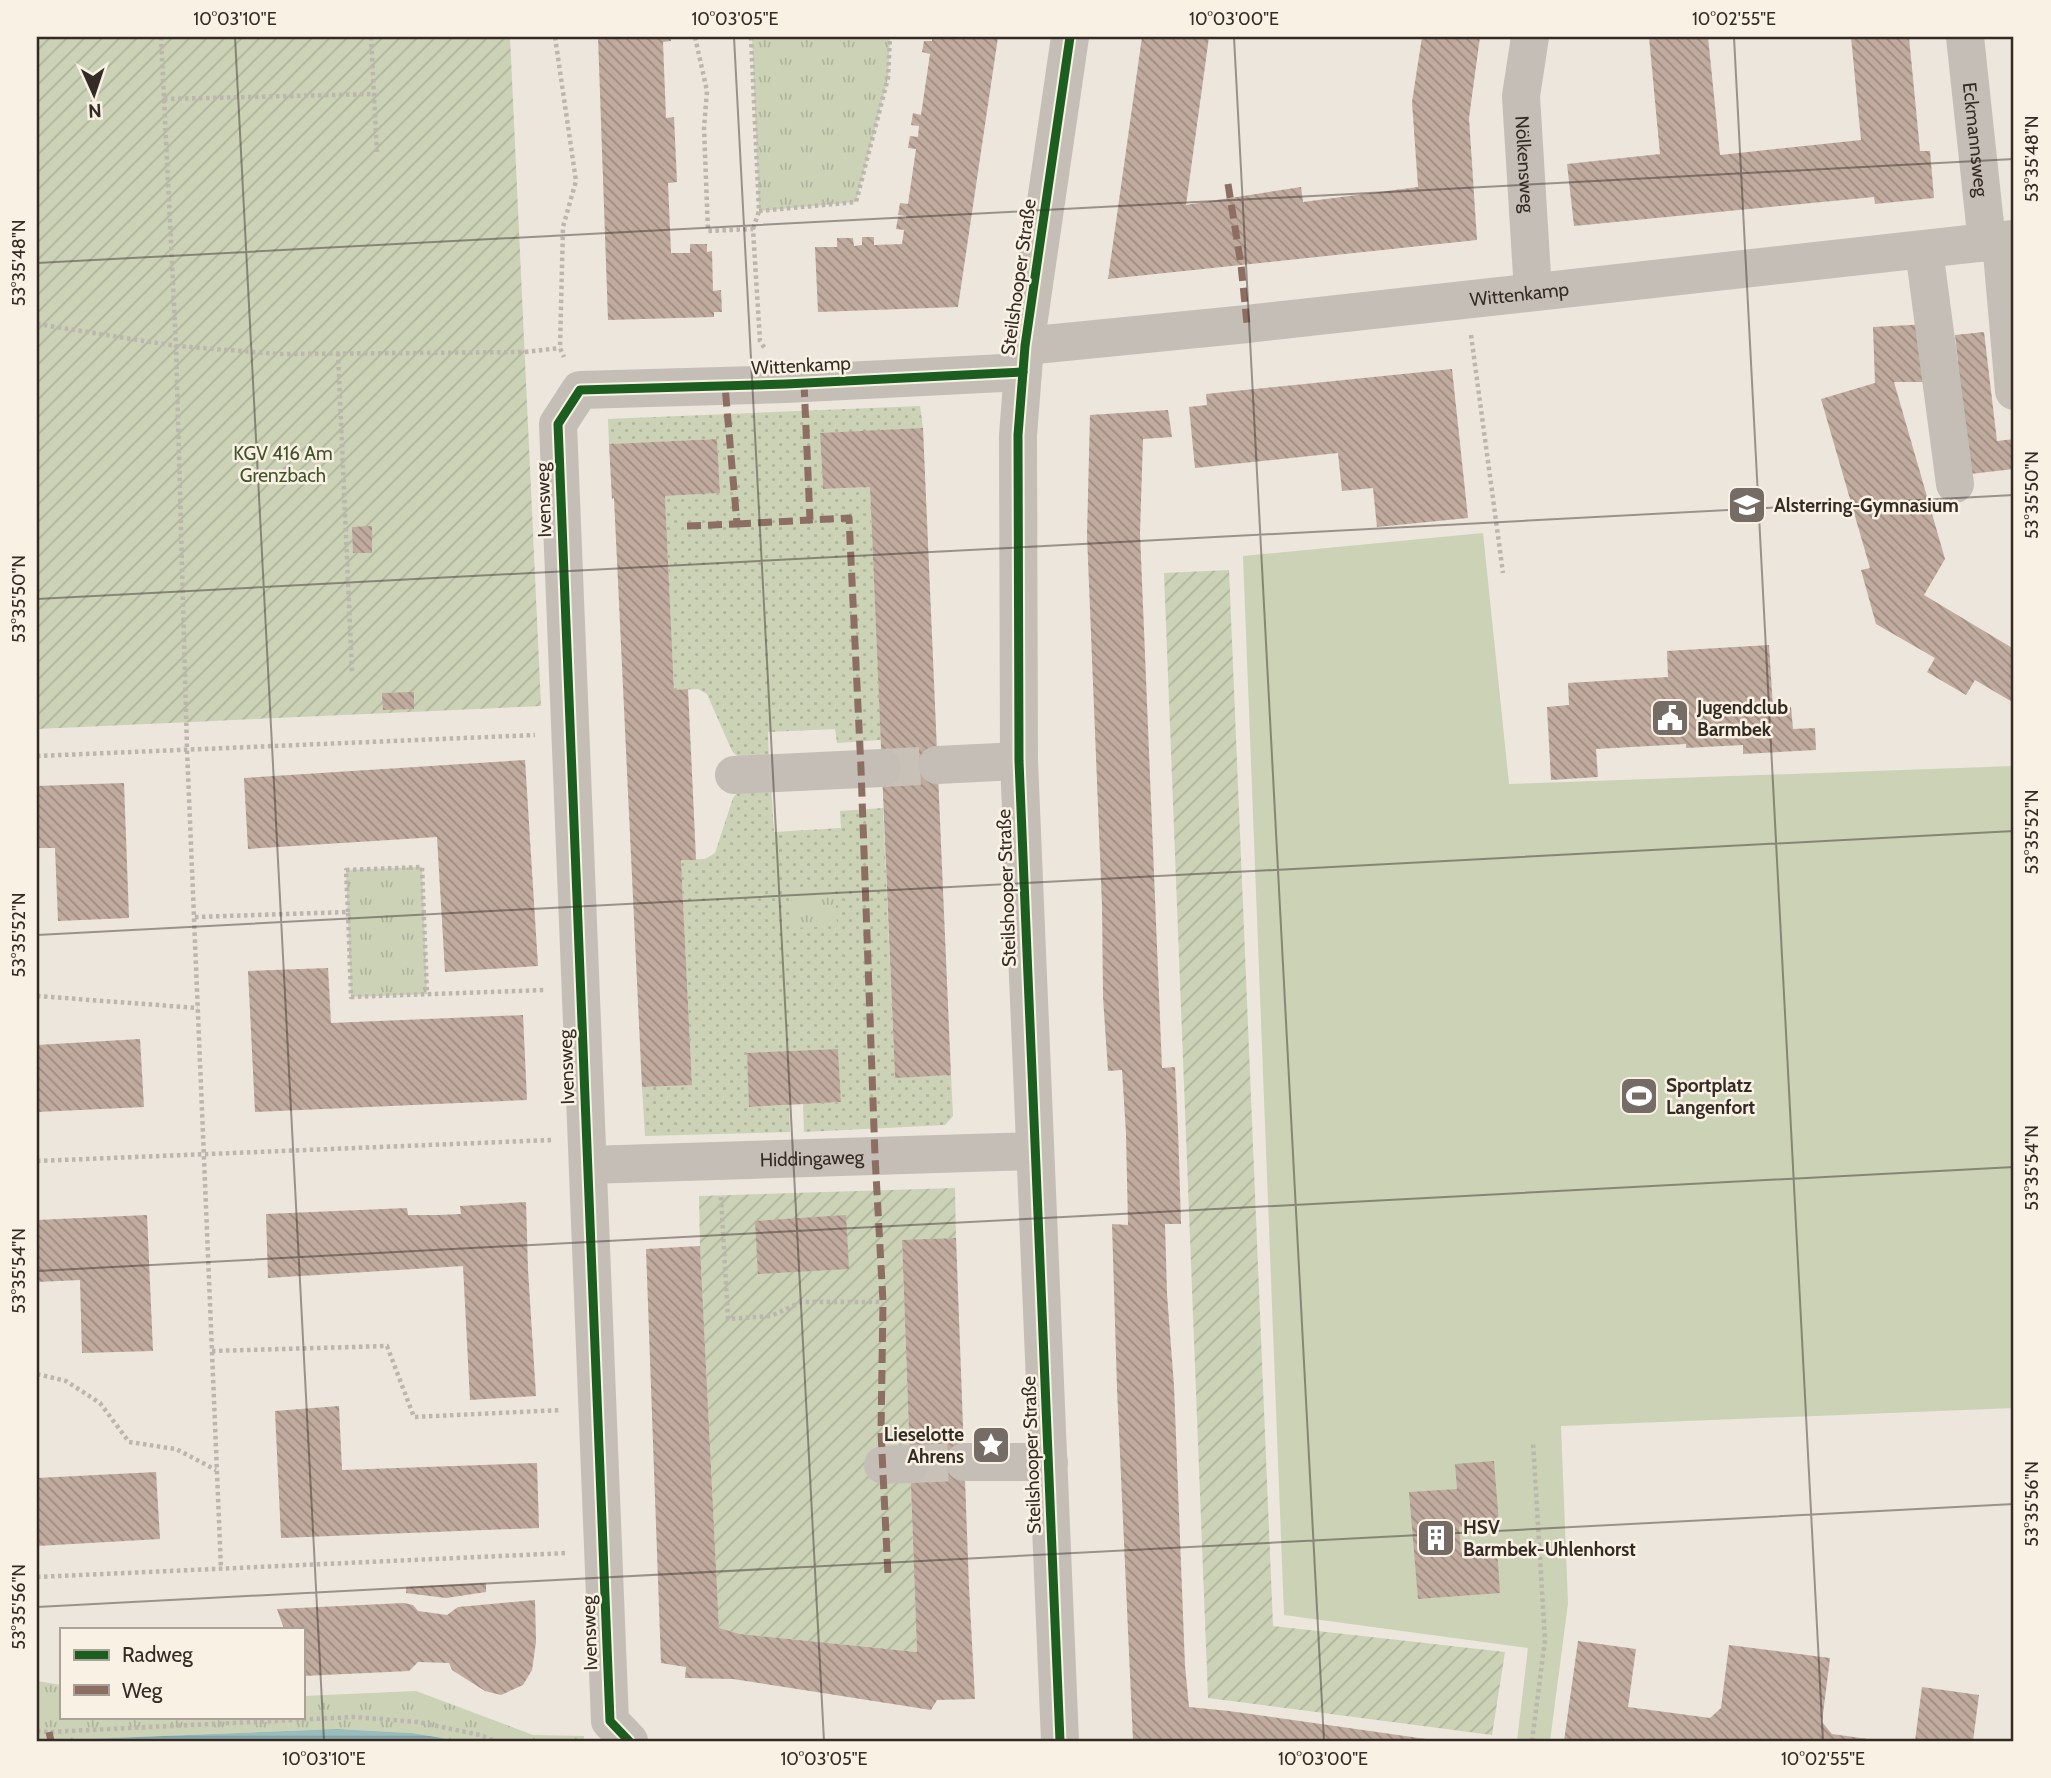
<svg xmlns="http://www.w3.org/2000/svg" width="2051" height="1778" font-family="Cabin,sans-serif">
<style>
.grass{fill:url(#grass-dots)}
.park{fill:url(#park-tufts)}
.garden{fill:url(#garden-furrows)}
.pitch{fill:#cbd2b6}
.water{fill:url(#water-rules)}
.building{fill:url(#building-back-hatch)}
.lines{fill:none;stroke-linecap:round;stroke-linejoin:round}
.minor-tunnel{stroke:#c7c1b8;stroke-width:38;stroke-dasharray:38 19;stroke-linecap:butt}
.path{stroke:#bdb6af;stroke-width:4.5;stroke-dasharray:3.5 3.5;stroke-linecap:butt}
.minor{stroke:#c4beb7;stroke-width:38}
.quiet{stroke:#8d6e63;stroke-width:7;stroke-dasharray:14 7;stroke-linecap:butt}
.cycleway-casing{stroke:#f9f1e3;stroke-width:13}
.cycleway{stroke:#1b5e20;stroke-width:9}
.ticks{fill:none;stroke:#352b25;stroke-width:2;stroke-opacity:0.45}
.labels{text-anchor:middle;stroke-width:5;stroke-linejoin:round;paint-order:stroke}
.street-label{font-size:19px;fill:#352b25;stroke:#f9f1e3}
.park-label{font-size:19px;fill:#415328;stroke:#f9f1e3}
.poi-label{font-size:19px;font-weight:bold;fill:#352b25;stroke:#f9f1e3;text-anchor:start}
.neatline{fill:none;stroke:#352b25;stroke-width:2.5}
.ticks-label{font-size:18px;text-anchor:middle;fill:#352b25}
</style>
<defs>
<pattern id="grass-dots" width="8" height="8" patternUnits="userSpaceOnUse" patternTransform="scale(1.75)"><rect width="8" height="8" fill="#cbd2b6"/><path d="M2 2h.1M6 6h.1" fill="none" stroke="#afb49c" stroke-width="1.8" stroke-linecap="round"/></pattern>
<pattern id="park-tufts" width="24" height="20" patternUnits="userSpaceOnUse" patternTransform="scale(1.75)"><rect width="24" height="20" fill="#cbd2b6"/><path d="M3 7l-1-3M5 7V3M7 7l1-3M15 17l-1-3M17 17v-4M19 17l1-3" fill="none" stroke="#afb49c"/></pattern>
<pattern id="garden-furrows" width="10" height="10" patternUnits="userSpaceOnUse" patternTransform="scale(1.75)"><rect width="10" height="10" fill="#cbd2b6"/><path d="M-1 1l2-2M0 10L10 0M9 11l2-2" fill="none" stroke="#afb49c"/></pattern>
<pattern id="water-rules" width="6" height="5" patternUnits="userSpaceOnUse" patternTransform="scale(1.75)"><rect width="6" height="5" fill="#99bcbd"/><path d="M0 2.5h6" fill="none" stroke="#7e9999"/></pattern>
<pattern id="building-back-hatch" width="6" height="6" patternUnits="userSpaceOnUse" patternTransform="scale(1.75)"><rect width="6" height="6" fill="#c0ab9e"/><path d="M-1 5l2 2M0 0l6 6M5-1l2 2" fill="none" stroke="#9d8b81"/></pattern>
</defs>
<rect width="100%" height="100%" fill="#ece6dd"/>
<g class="grass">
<path d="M920,406L923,428L820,434L823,489L870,487L881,740L837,743L835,729L768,732L769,758H741L736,755L732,751L707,694L698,689L674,690L665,496L720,493L717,439L609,444L608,419Z"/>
<path d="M771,785L774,832L841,828L840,811L883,808L895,1077L951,1075L953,1116L945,1125L804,1132L803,1104L841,1102L838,1049L747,1054L750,1107L789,1105L790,1132L645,1136L642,1087L692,1084L681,860L705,859L715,853L733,798L738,792Z"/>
</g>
<g class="park">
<path d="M752,37H890L888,78L856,202L759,211Z"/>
<path d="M422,867L427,994L351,997L346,870Z"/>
<path d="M835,887L837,926L793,928L791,890Z"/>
<path d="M37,1681L61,1685V1717H303V1696L416,1691L533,1735L584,1736V1741H460L412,1733L337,1729L89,1739L88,1741H37Z"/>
</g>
<g class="garden">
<path d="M37,37H510L541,706L37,729Z"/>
<path d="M1229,570L1273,1626L1505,1652L1492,1735L1208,1698L1164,573Z"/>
<path d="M955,1188L956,1238L902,1241L917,1652L740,1634L719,1628L700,1246L699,1196Z"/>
</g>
<path class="pitch" d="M1483,533L1509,784L2014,766V1408L1561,1426L1568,1603L1550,1741H1517L1528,1648L1284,1615L1243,556Z"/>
<path class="water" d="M337,1729L412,1733L460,1741H88V1739Z"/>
<g class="building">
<path d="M598,37H671V41L663,42L666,118L674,117L677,182L668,183L671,253H690V244H707V252L712,251L713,291L721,290L722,312H714V317L608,320Z"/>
<path d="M932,37H998L958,307L818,312L815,247H837V238H853L854,246L862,245V237H874V245L902,244L904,230L896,229L898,217L906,218V216L898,215L900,203L908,204L916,149L908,148L910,136L918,137L919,126L911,125L913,113L921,115L930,54L922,52L924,41H932Z"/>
<path d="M1142,37H1209L1186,205L1301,187L1303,202L1418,187L1412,102L1422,37H1480L1469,118L1477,240L1108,279Z"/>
<path d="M1649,37H1708L1720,155L1861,140L1851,37H1909L1920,151H1930L1934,198L1875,204L1874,197L1574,226L1567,164L1660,154Z"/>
<path d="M1928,324L1930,382H1894L1945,559L1924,595L2014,649V703L1975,680L1966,695L1927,672L1935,658L1876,624L1861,570L1870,568L1821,399L1875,383L1873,327Z"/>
<path d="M1984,332L1997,441L2014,439V469L1970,474L1955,335Z"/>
<path d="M1452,369L1468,518L1377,527L1373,488L1342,491L1338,453L1195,468L1189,407L1207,405L1206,394Z"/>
<path d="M1168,410L1172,437L1143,439L1140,533L1162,1068L1175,1067L1178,1129L1181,1224H1165L1167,1294L1174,1386L1185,1666L1189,1707L1229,1711L1433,1740V1741H1133L1117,1388L1112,1224L1128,1225L1126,1133L1122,1070L1108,1071L1103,997L1102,905L1087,535L1090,415Z"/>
<path d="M923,428L951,1075L895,1078L870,487L823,489L820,433Z"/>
<path d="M717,439L720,493L665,496L674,690L688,689L692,773L696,860H681L692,1085L642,1087L614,498L612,499L609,444Z"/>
<path d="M372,526V553H353L352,527Z"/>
<path d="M1769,645L1773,708L1791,707L1793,729L1815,728L1816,750L1743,754V745L1686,748V744L1596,749L1598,777L1551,780L1547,707L1569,705L1568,683L1668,677L1667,651Z"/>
<path d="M414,692V709L383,710L382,693Z"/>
<path d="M525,760L538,966L445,972L437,837L248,849L244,778Z"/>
<path d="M124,783L129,918L58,921L55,848H37V786Z"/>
<path d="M328,968L331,1023L523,1015L527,1100L255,1112L248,971Z"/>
<path d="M140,1039L144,1107L37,1112V1045Z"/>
<path d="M838,1049L841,1102L749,1107L747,1053Z"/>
<path d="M526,1202L528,1270L536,1396L470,1400L463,1266L268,1278L266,1214L407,1208L408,1215H437L461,1214L460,1206Z"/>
<path d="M147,1215L153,1351L82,1353L80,1280L37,1282V1220Z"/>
<path d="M846,1215L849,1269L758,1274L755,1221Z"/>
<path d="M956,1238L969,1587L975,1699L937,1700L931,1710L733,1679L685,1678L686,1667L661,1663L646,1249L700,1246L719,1628L740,1634L917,1652L902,1240Z"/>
<path d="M339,1406L342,1470L537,1463L539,1528L281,1538L275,1411Z"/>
<path d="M1494,1461L1499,1524L1459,1527L1461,1552L1497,1549L1500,1593L1418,1599L1409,1492L1457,1489L1455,1464Z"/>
<path d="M156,1472L160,1539L37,1546V1478Z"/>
<path d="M486,1583V1592L446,1598L406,1593V1587Z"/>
<path d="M535,1600L536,1642L532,1670L523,1685L501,1695L485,1691L452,1670L449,1663L418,1662L409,1671L303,1676V1629H284L277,1609L404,1603L413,1605L418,1611L447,1615L458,1607Z"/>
<path d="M1578,1641L1636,1649L1628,1707L1710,1718L1721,1708L1729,1645L1830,1658L1822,1722L1832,1734L1875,1740V1741H1564Z"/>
<path d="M1922,1687L1979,1695L1973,1741H1915Z"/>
</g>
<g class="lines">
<g class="minor-tunnel">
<path d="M882,768L937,765"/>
<path d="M910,1464L964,1462"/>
</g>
<g class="path">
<path d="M161,37L176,346L187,749L221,1569"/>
<path d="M371,37L377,152"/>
<path d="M555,37L576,181L563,227L560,348L564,357"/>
<path d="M695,37L707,91L704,128L708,231L753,229L760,341L765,349"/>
<path d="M751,37L759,211L753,229"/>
<path d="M164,99L374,94"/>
<path d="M759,211L856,202L888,78L890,37"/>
<path d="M37,324L176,346L279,354L525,352L560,348"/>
<path d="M1471,335L1503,573"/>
<path d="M338,353L352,672"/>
<path d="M37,756L535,735"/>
<path d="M348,912L346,870L422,867L427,994"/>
<path d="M195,917L348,912L351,997L545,990"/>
<path d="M37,996L198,1008"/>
<path d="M37,1161L551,1140"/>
<path d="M721,1197L728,1319L771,1316L801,1302H883"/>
<path d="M212,1351L387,1346L414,1417L561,1410"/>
<path d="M37,1374L66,1381L100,1403L129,1442L176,1449L216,1470"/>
<path d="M37,1577L567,1553"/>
<path d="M37,1731L49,1732L354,1717L418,1722L480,1735L495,1741"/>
<path d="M1532,1741L1545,1640L1533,1442"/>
</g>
<g class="minor">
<path id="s1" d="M1530,37L1521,96L1533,292"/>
<path id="s2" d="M1965,37L1987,243"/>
<path d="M2001,241L2014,391"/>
<path d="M1924,250L1955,484"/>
<path id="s3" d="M1025,346L1247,324L2014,239"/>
<path d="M937,765L1019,761"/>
<path d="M734,775L882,768"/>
<path id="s4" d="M588,1165L1035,1151"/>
<path d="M964,1462H1049"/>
<path d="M883,1465L910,1464"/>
<path d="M629,1741L610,1721L558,424L580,390L786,384L1023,372"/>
<path d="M1060,1741L1019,761L1018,435L1025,346L1070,37"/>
</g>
<g class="quiet">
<path d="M1228,184L1241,265L1247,324"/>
<path d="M804,383L810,520L849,518L861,769L875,1156L883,1302L881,1432L888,1575"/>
<path d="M737,524L810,520"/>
<path d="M687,526L737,524L725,386"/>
<path d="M49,1732L51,1741"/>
</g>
<defs>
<g id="cycleway">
<path d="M629,1741L610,1721L558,424L580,390L786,384L1023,372"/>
<path d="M1060,1741L1019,761L1018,435L1025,346L1070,37"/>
</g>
</defs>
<use href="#cycleway" class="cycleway-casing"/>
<use href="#cycleway" class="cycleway"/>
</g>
<path class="ticks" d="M235,37L324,1741M734,37L824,1741M1234,37L1324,1741M1734,37L1823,1741M37,263L2014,159M37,599L2014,495M37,935L2014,831M37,1271L2014,1167M37,1607L2014,1504"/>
<defs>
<symbol id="school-square" viewBox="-11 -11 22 22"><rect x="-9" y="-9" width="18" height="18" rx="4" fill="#756c65" stroke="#f9f1e3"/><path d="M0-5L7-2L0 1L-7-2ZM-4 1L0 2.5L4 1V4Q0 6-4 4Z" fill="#fff"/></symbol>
<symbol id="civic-square" viewBox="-11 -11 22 22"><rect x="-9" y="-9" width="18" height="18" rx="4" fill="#756c65" stroke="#f9f1e3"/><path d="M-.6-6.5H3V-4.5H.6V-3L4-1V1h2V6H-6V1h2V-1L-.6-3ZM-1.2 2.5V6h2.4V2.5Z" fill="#fff"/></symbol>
<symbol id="stadium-square" viewBox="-11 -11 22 22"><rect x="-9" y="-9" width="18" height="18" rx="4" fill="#756c65" stroke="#f9f1e3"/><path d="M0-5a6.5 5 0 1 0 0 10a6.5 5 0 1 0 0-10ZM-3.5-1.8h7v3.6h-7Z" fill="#fff"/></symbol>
<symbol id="sight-square" viewBox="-11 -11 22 22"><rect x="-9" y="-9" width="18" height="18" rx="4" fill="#756c65" stroke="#f9f1e3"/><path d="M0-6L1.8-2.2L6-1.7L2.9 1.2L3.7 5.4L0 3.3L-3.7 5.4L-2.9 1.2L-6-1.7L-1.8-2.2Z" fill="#fff"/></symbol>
<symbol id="building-square" viewBox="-11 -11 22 22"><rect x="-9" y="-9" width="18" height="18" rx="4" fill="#756c65" stroke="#f9f1e3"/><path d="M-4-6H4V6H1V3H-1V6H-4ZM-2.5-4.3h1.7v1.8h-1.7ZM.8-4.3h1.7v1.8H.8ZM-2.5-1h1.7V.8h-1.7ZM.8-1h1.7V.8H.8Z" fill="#fff"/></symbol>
</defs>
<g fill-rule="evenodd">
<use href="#school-square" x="1725" y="483" width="44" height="44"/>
<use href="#civic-square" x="1648" y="696" width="44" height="44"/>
<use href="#stadium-square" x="1617" y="1074" width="44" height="44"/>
<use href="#sight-square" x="969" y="1423" width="44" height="44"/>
<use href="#building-square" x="1414" y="1516" width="44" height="44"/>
</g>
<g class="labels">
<g class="street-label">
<text dy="7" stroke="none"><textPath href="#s2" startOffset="103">Eckmannsweg</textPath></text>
<text dy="7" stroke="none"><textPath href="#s1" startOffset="128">Nölkensweg</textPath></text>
<text transform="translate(1018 277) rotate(-82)" y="7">Steilshooper Straße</text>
<text dy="7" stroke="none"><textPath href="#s3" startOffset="497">Wittenkamp</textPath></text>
<text transform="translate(801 365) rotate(-3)" y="7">Wittenkamp</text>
<text transform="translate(543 500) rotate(-92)" y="7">Ivensweg</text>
<text transform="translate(1006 888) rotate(-92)" y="7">Steilshooper Straße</text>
<text transform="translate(566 1067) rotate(-92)" y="7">Ivensweg</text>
<text dy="7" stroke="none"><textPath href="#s4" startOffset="224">Hiddingaweg</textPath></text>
<text transform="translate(1031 1455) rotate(-92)" y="7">Steilshooper Straße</text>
<text transform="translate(589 1633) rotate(-92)" y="7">Ivensweg</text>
</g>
<g class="park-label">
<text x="283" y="460">KGV 416 Am<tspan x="283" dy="22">Grenzbach</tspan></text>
</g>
<g class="poi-label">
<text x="1774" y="512">Alsterring-Gymnasium</text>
<text x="1697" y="714">Jugendclub<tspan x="1697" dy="22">Barmbek</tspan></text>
<text x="1666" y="1092">Sportplatz<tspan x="1666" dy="22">Langenfort</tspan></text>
<text x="964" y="1441" text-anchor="end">Lieselotte<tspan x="964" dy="22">Ahrens</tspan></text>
<text x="1463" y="1534">HSV<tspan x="1463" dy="22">Barmbek-Uhlenhorst</tspan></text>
</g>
</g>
<rect width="2051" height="1778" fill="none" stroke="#f9f1e3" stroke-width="77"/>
<rect x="60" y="1628" width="245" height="91" fill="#f9f1e3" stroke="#aba297" stroke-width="2"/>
<rect x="74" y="1650" width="35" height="10" fill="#1b5e20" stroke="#aba297" stroke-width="2"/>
<text x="122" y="1662" font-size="21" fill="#352b25">Radweg</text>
<rect x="74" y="1685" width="35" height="10" fill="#8d6e63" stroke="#aba297" stroke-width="2"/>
<text x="122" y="1698" font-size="21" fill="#352b25">Weg</text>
<g transform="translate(94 94) rotate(177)" stroke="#f9f1e3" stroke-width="5" paint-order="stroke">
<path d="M0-5L12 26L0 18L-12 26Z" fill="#352b25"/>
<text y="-10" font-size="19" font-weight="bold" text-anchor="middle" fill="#352b25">N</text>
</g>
<rect x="38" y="38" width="1974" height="1702" class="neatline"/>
<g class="ticks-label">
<text x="235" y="25">10°03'10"E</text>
<text x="735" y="25">10°03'05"E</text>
<text x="1234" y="25">10°03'00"E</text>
<text x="1734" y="25">10°02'55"E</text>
<text transform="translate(2032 159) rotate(-90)" y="6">53°35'48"N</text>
<text transform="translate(19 263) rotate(-90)" y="6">53°35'48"N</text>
<text transform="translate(2032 495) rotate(-90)" y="6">53°35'50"N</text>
<text transform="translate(19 599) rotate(-90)" y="6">53°35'50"N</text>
<text transform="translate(2032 832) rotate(-90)" y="6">53°35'52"N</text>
<text transform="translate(19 935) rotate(-90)" y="6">53°35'52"N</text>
<text transform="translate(2032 1168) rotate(-90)" y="6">53°35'54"N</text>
<text transform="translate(19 1271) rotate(-90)" y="6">53°35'54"N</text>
<text transform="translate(2032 1504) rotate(-90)" y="6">53°35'56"N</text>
<text transform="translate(19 1607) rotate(-90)" y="6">53°35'56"N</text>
<text x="324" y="1765">10°03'10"E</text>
<text x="824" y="1765">10°03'05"E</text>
<text x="1323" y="1765">10°03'00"E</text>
<text x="1823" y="1765">10°02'55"E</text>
</g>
</svg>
